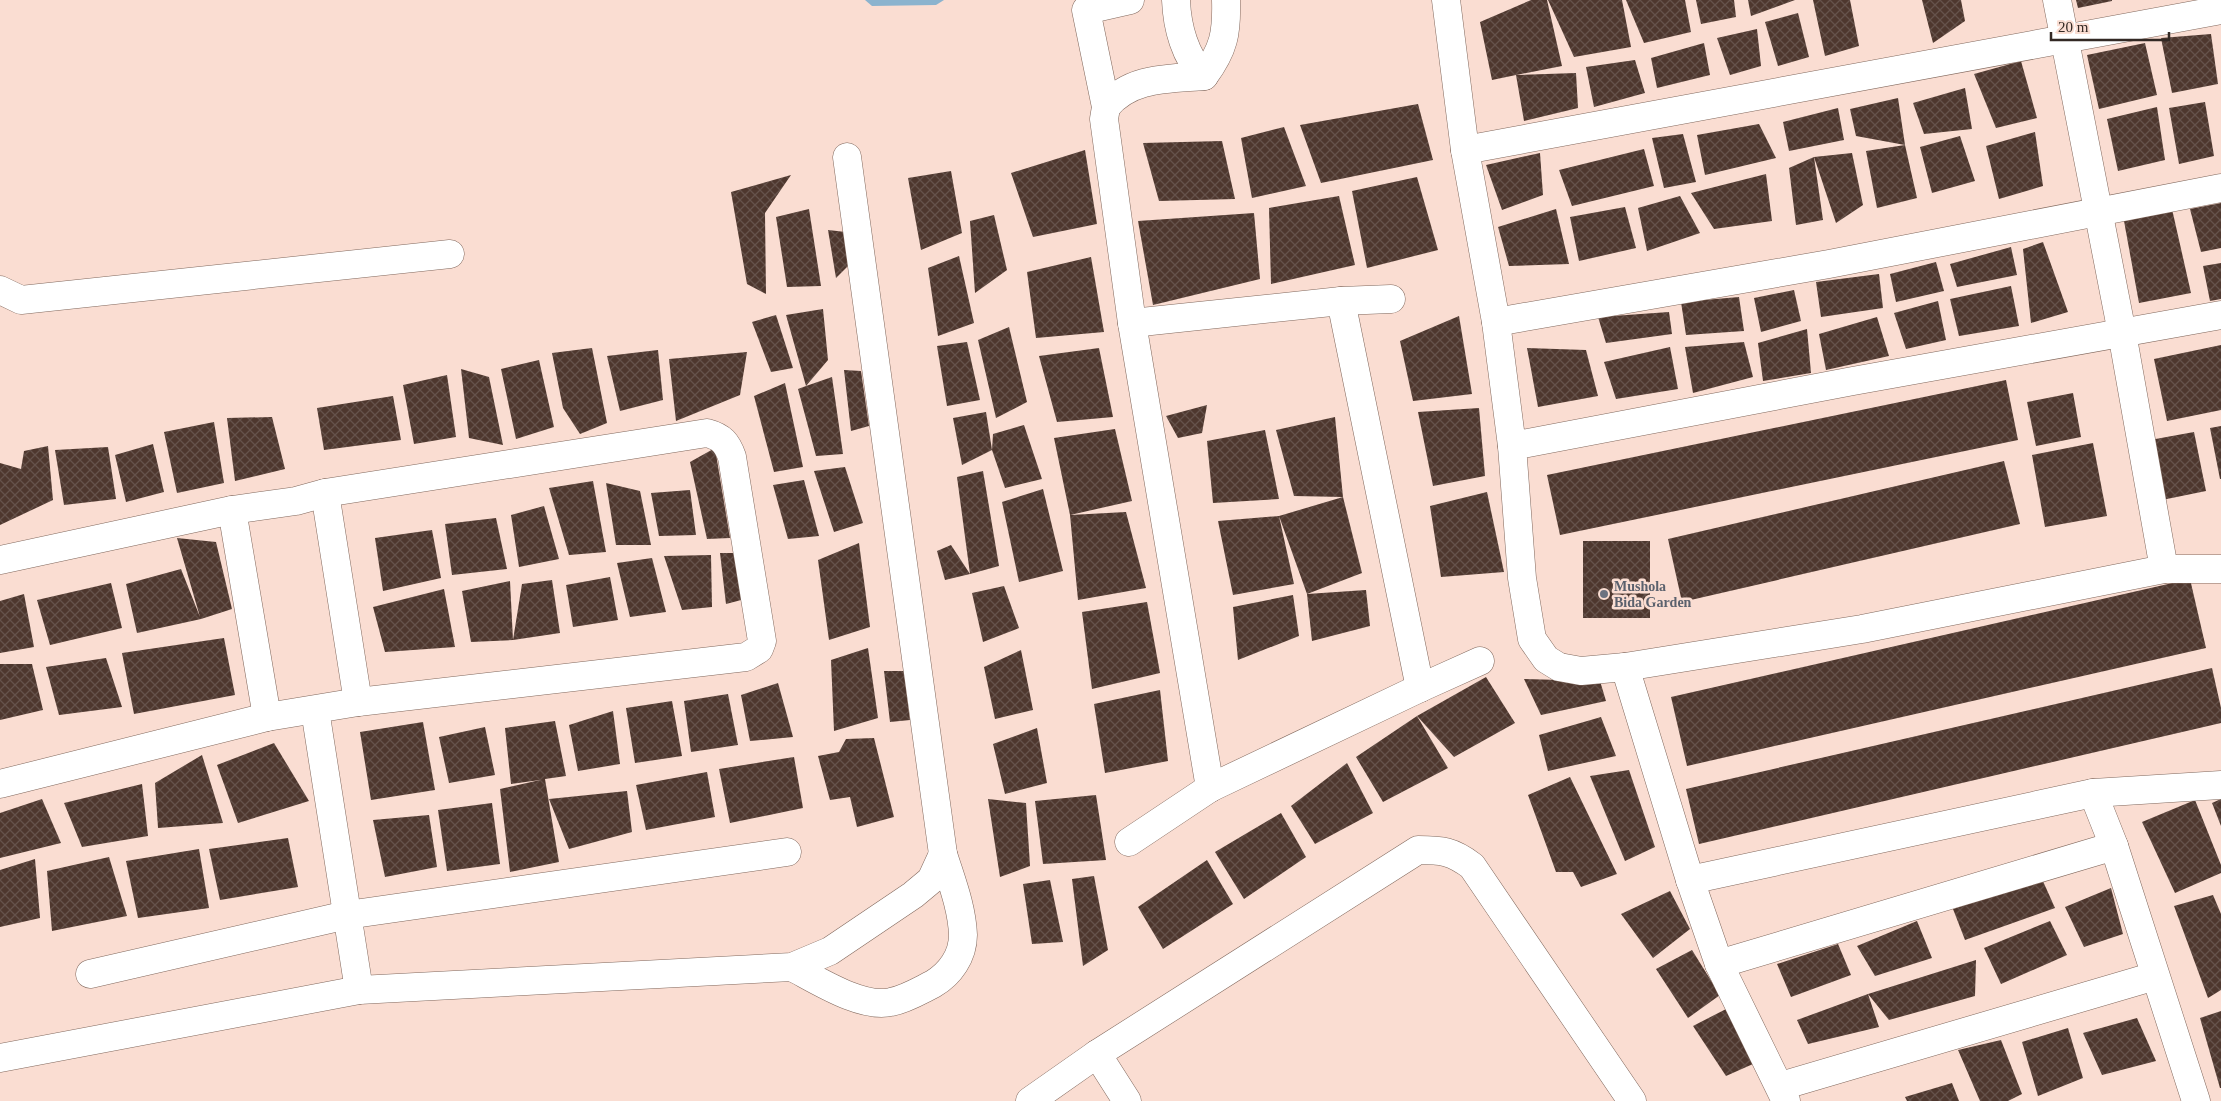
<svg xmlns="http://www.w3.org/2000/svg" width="2221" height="1101" font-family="Georgia,serif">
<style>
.water{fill:#8bb3ce}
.building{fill:url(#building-cross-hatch)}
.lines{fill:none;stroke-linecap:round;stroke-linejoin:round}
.street-casing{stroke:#81685d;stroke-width:29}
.street{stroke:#fff;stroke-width:28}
.worship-dot{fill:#6b7280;stroke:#faddd2;stroke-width:2}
.labels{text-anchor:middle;stroke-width:5;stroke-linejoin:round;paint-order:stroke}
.worship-label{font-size:14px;font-weight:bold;fill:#5b616d;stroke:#faddd2;text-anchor:start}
</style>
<defs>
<pattern id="building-cross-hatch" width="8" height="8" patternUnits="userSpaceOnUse" patternTransform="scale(1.25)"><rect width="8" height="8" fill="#4e372e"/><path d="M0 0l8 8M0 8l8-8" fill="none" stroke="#65524b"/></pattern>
</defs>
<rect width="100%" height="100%" fill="#faddd2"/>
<path class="water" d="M865,0H944L936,5L872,6Z"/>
<g class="building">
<path d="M1531,0H1547L1562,66L1516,75L1576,73L1578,108L1524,121L1516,75L1492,80L1480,22Z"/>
<path d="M1548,0H1622L1631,47L1574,57Z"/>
<path d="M1626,0H1685L1691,32L1644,43Z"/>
<path d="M1696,0H1734L1736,17L1701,24Z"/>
<path d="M1748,0H1795L1751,16Z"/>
<path d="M1813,0H1850L1859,46L1825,56Z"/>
<path d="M1922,0H1961L1965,21L1933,43Z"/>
<path d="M2076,0H2112V1L2078,8Z"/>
<path d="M1798,13L1809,57L1778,66L1765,22Z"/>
<path d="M1757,29L1761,66L1730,75L1717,38Z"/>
<path d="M2211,34L2218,84L2172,93L2161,38Z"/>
<path d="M1704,43L1710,75L1657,88L1651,58Z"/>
<path d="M2145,43L2157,95L2099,109L2087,55Z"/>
<path d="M1635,60L1645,93L1594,107L1586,67Z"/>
<path d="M2021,61L2037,118L1996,128L1974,74Z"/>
<path d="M1965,88L1972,129L1924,134L1913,103Z"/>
<path d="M1898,98L1905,145L1917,198L1877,208L1866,151L1905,145L1856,136L1850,109Z"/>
<path d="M2205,102L2214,156L2179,164L2169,108Z"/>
<path d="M1418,104L1433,160L1321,183L1300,125Z"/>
<path d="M2157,107L2165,160L2118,171L2107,119Z"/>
<path d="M1838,108L1844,140L1789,151L1783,122Z"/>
<path d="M1759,124L1776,158L1705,175L1697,135Z"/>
<path d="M1284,127L1306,186L1252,198L1241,138Z"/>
<path d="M2035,132L2043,186L1999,199L1986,146Z"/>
<path d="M1683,134L1696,182L1664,188L1652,138Z"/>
<path d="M1960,136L1975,181L1932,193L1920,147Z"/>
<path d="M1222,141L1235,199L1159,201L1143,143Z"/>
<path d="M1644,149L1654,186L1572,206L1559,170Z"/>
<path d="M1085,150L1097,224L1033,237L1011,173Z"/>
<path d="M1540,153L1543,195L1502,210L1486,165Z"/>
<path d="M1852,153L1863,205L1836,223L1814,157Z"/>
<path d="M1814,157L1823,220L1796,225L1789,168Z"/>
<path d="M951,171L962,233L921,250L908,178Z"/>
<path d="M1766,174L1772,221L1714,229L1691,193Z"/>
<path d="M791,175L765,213L766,294L747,284L731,192Z"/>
<path d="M1417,177L1438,250L1367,268L1352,191Z"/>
<path d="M1339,196L1355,265L1271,284L1269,208Z"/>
<path d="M1680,196L1700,233L1647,251L1638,208Z"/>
<path d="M2221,203V248L2201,252L2190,209Z"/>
<path d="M1625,207L1636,248L1579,261L1570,217Z"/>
<path d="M809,209L821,286L787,287L776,217Z"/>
<path d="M1556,209L1569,264L1509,266L1498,227Z"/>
<path d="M2172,209L2191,293L2139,303L2124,221Z"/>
<path d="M1254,213L1260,279L1153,305L1138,221Z"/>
<path d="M994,215L1007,270L975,293L970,221Z"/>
<path d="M828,230L846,232L849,265L836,278Z"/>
<path d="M2043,242L2068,312L2031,323L2023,249Z"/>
<path d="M2011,247L2017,275L1957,287L1950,264Z"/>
<path d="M959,256L974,323L938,336L928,268Z"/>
<path d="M1091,257L1104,332L1036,338L1027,272Z"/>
<path d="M1936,262L1944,291L1896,302L1890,274Z"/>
<path d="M2221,263V299L2210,301L2203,266Z"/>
<path d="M1879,274L1883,308L1821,317L1816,282Z"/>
<path d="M2011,286L2019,326L1959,336L1950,299Z"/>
<path d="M1794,290L1801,321L1761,332L1754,298Z"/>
<path d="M1739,297L1744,331L1686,335L1681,302Z"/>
<path d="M1938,301L1946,340L1906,349L1894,313Z"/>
<path d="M823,309L828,360L806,386L832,377L843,454L816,456L798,389L806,386L786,315Z"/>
<path d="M1669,312L1672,334L1606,343L1598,317Z"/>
<path d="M776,315L793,368L771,372L752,322Z"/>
<path d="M1459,316L1472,394L1413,401L1400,341Z"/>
<path d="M1877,317L1889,356L1826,370L1819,334Z"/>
<path d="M1009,327L1027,402L996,418L978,340Z"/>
<path d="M1807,329L1811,373L1763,381L1758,343Z"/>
<path d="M967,342L980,400L947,406L937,346Z"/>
<path d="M1744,342L1753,377L1693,393L1685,347Z"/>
<path d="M2221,345V410L2167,421L2154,359Z"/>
<path d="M1670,347L1678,389L1616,399L1604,362Z"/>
<path d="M592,348L607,423L580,434L563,408L552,353Z"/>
<path d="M1099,348L1113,417L1057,422L1039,356Z"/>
<path d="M1527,348L1586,350L1598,396L1538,407Z"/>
<path d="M658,350L663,400L620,411L607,356Z"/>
<path d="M747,352L740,395L676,421L669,359Z"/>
<path d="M539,360L554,427L516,439L501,369Z"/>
<path d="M461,369L489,377L503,445L469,438Z"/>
<path d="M844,370L861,371L869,426L851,431Z"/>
<path d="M447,375L456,437L414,444L403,385Z"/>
<path d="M2006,380L2018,440L1560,535L1547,475Z"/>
<path d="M785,383L803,467L774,472L754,396Z"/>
<path d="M2073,393L2081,437L2036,446L2027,402Z"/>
<path d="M393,396L401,440L324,450L317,408Z"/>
<path d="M1207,405L1202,433L1178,438L1166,416Z"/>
<path d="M1479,408L1485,476L1433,486L1418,412Z"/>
<path d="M986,412L992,450L962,465L953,418Z"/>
<path d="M272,417L285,469L235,481L227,418Z"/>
<path d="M1335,417L1343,497L1362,573L1307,594L1279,516L1294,584L1233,595L1218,521L1279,516L1343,497L1294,496L1276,430Z"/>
<path d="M214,422L224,483L177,493L164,432Z"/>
<path d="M1024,425L1042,479L1005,488L992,450L993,434Z"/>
<path d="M2221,426V479H2220L2210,428Z"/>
<path d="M1115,429L1132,501L1070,515L1126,512L1146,588L1078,600L1070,515L1054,438Z"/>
<path d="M1265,430L1279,499L1213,503L1207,441Z"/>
<path d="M2194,432L2206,491L2162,500L2150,440Z"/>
<path d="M2093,443L2107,516L2045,527L2032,455Z"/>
<path d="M153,444L164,492L126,502L115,455Z"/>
<path d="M48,446L53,500L0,525V463L21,469L24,451Z"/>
<path d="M108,447L116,499L64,505L55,450Z"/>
<path d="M715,448L730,538L707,539L690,462Z"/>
<path d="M2004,461L2020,524L1682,602L1668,539Z"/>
<path d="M845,467L863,523L834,532L814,471Z"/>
<path d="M983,471L999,566L970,574L957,477Z"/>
<path d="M804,480L819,536L788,539L773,485Z"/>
<path d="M593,481L606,552L569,555L549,488Z"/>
<path d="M606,483L640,491L651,545H616Z"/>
<path d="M1043,489L1063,571L1019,582L1002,502Z"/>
<path d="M690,490L696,535L659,536L651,493Z"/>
<path d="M1487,492L1504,572L1441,577L1430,506Z"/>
<path d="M544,506L559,559L519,567L511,515Z"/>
<path d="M496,518L507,569L452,575L445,524Z"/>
<path d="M432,530L441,578L383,591L375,538Z"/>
<path d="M177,538L216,542L232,609L201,619L137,633L126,584L181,569L200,617Z"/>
<rect x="1583" y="541" width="67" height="77"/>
<path d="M859,543L870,627L829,640L818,560Z"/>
<path d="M951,545L970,574L945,580L937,551Z"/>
<path d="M720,553H734L745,599L726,604Z"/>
<path d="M711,555L712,607L682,610L664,556Z"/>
<path d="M652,558L666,612L630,617L617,563Z"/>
<path d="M610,577L618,620L573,627L566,585Z"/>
<path d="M2190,579L2206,648L1687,766L1671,697Z"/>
<path d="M552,580L560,633L513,640L471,642L462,591L510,581L513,640L522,584Z"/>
<path d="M111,583L122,628L50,645L37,600Z"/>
<path d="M1004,586L1019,628L983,642L972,593Z"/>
<path d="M444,589L455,647L385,652L373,607Z"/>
<path d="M1366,590L1370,626L1312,641L1307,594Z"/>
<path d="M24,594L34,647L0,653V601Z"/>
<path d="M1293,595L1299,636L1238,660L1233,607Z"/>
<path d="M1147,602L1160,673L1092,689L1082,612Z"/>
<path d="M224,638L235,695L134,714L122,653Z"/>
<path d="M868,648L878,718L834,731L831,660Z"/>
<path d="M1021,650L1033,710L995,719L984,667Z"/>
<path d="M106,658L122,707L59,715L46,667Z"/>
<path d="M0,664H32L43,710L0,720Z"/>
<path d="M2212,668L2221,708V723L1699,844L1686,789Z"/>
<path d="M884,671H904L910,720L890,722Z"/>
<path d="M1486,677L1515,723L1454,757L1417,716Z"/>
<path d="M1524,679L1600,681L1606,701L1541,715Z"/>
<path d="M778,683L793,737L750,741L741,695Z"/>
<path d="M1160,690L1168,761L1105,773L1094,704Z"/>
<path d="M728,694L738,745L691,752L684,701Z"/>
<path d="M672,701L682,756L635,763L626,708Z"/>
<path d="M613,711L620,764L578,771L569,725Z"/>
<path d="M1417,716L1448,768L1383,802L1356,757Z"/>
<path d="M1601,717L1616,756L1548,771L1539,735Z"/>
<path d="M555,721L566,776L545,779L559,862L510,872L500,789L540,780L511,784L505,728Z"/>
<path d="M423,722L435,790L371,800L360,732Z"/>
<path d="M485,727L495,775L449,783L439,737Z"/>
<path d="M1037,728L1047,783L1005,794L993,744Z"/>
<path d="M874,738L894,817L857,827L850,797L830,800L818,756L839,752L846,739Z"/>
<path d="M274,743L309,801L238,823L217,765Z"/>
<path d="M202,755L223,823L158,828L155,783Z"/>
<path d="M794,757L803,808L730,823L719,769Z"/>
<path d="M1347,763L1373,813L1315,844L1291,806Z"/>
<path d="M1629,770L1655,847L1625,861L1590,776Z"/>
<path d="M707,772L715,817L646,830L636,785Z"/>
<path d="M1570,777L1617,874L1581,887L1573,872H1556L1528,795Z"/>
<path d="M142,784L148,836L82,847L64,803Z"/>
<path d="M627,791L632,832L569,849L549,799Z"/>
<path d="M1096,795L1106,860L1043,864L1035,801Z"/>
<path d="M42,799L61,843L0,858V813Z"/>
<path d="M988,799L1026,803L1030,866L1000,877Z"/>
<path d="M2221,799V826L2212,803Z"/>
<path d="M2195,800L2221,865V873L2175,893L2142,822Z"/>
<path d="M492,803L500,864L447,871L438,810Z"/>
<path d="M1281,813L1306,857L1244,899L1215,852Z"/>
<path d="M429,815L437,867L385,877L373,820Z"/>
<path d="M288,838L298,887L220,900L209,849Z"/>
<path d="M199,849L209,908L138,918L126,861Z"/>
<path d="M109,857L127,916L52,931L47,871Z"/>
<path d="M35,859L40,918L0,927V870Z"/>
<path d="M1207,860L1233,904L1163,949L1138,907Z"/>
<path d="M1094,876L1108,950L1083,966L1072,879Z"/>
<path d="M2042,879L2055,908L1965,940L1953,909Z"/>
<path d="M1050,880L1063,942L1032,944L1023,884Z"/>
<path d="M2111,888L2123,934L2084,947L2065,907Z"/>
<path d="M1670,891L1690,929L1653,958L1621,914Z"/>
<path d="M2213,895L2221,914V990L2208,998L2174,906Z"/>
<path d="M1917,921L1932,958L1875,976L1857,946Z"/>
<path d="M2050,921L2067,955L2001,984L1984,948Z"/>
<path d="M1838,944L1851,975L1791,997L1777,964Z"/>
<path d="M1692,950L1720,995L1688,1018L1656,969Z"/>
<path d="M1976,960L1975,996L1889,1020L1868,994L1879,1027L1808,1044L1797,1020L1868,994Z"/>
<path d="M1728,1008L1753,1064L1726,1076L1693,1026Z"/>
<path d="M2221,1011V1088H2220L2200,1018Z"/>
<path d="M2137,1018L2156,1061L2102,1075L2083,1033Z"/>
<path d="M2068,1028L2083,1078L2038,1096L2022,1042Z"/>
<path d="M2001,1040L2022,1094L2008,1101H1980L1958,1050Z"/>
<path d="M1952,1083L1959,1101H1907L1905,1097Z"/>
</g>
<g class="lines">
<defs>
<g id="street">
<path d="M1130,0L1086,10L1106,107L1104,119L1132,323L1210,788"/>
<path d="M1176,0C1177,27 1185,57 1204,76"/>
<path d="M1446,0L1465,150L1496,322L1512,446L1522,578L1532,639L1546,659L1559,667L1581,671L1625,667L1862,629L2164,569H2221"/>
<path d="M2057,0L2122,333L2164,569"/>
<path d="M1106,107C1130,77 1168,79 1204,76C1224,49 1227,33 1226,0"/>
<path d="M1465,150L2221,10"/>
<path d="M0,290L21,300L450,254"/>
<path d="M1341,301L1420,688"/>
<path d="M1496,322L1829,264L2221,188"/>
<path d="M1132,323L1341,301L1391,299"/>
<path d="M1512,446L1853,381L2221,315"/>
<path d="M325,493L358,702"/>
<path d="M232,510L267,717"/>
<path d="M0,560L232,510L296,501L325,493L707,433C722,437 727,443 732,457L762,641L759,649L746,657L358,702L267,717L0,784"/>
<path d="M1625,667L1690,880L1719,964L1786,1101"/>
<path d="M315,710L359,990"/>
<path d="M2093,793L2221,785"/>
<path d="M1129,842L1210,788L1420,688L1480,661"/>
<path d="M1690,880L2093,793L2114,846L2196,1101"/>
<path d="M1719,964L2114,846"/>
<path d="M792,967C817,980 862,1009 891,1002C906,999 919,991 933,984C950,974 963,956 963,935C962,907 951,880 943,854L847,157"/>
<path d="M90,974L347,915L787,852"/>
<path d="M1097,1054L1127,1101"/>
<path d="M0,1058L359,990L792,967L830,951L913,895L931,880L943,854"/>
<path d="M1781,1086L2155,976"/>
<path d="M1030,1101L1097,1054L1418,850C1442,850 1452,851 1472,866L1632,1101"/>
</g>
</defs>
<use href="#street" class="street-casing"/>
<use href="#street" class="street"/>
</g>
<circle class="worship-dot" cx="1604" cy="594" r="5"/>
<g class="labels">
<g class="worship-label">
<text x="1614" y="591">Mushola<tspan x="1614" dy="16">Bida Garden</tspan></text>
</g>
</g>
<path d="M2051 32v8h118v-8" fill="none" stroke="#332924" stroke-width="2.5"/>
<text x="2058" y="32" font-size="15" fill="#332924" stroke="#faddd2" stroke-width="4" paint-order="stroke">20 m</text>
</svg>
